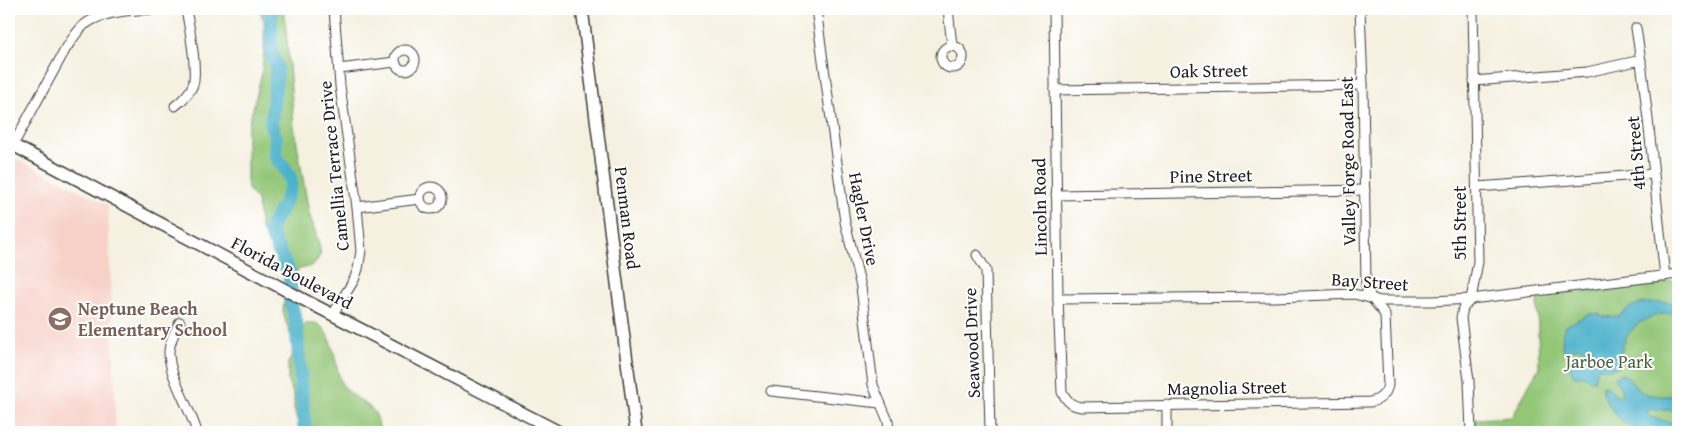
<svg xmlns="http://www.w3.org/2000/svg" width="1687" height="441" font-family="'Gentium Book Plus',serif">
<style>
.built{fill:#f7d1c8}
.green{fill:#93c677;stroke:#58714a}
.water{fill:#4bb1ca;stroke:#346673}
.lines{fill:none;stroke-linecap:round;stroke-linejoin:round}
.river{stroke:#4bb1ca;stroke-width:14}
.minor-casing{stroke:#3d3c39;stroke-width:11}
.tertiary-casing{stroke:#3d3c39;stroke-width:14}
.minor{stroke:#fff;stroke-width:9}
.tertiary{stroke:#fff;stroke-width:11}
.labels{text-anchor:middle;stroke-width:4;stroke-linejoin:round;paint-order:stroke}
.street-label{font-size:18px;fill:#1c1c1c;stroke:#fff}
.education-label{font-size:18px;font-weight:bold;fill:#785e54;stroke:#fff;text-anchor:start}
.park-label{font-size:18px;fill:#4c6040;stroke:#fff}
</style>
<rect width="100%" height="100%" fill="#fff"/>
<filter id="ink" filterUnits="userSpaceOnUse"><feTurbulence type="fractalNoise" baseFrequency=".02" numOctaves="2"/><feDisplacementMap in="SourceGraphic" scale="10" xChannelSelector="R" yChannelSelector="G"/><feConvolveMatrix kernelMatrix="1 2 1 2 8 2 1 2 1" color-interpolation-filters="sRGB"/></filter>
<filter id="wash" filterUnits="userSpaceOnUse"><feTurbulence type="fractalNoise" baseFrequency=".0096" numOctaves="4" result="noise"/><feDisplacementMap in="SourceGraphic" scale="20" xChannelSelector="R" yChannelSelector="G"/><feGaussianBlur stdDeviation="1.12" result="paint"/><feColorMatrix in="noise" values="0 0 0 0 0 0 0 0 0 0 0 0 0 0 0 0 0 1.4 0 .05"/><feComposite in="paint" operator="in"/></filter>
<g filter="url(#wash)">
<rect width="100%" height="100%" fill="#f5f0e0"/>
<path class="built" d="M9,155L108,205L116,432H9Z"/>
<g class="green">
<path d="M259,9H283L286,28L294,126L309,213L318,240L321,254L314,265L297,270L296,284L281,275V263L271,243L261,230L257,201L248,189L247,179V131L262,73L264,46V21Z"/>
<path d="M1678,280V432H1476L1475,419L1512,417L1539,367L1537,296Z"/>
<path d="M284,299L298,306L302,326C333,308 335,372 342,384C350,396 367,402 375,413C378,418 379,427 380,432H300L294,408V396L288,381V362C301,349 285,326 283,311C283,307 284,303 284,299Z"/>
</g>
<g class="water">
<path d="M1665,302L1677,303L1678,313C1656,312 1631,322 1623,344C1620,352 1622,361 1618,367L1611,369L1597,368L1594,381L1583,376H1574L1568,364L1569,360L1585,355L1586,351L1578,347L1569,352H1565L1562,347L1563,332L1566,326L1588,314H1599L1603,317L1618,316L1632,306L1643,303Z"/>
<path d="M1622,374C1629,376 1629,379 1633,384C1644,398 1662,397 1678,395V411L1649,409L1647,415L1649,417L1678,424V432C1645,432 1625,434 1607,402C1604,397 1603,392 1601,387L1607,386L1615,395L1619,396L1622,394L1621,389L1614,378Z"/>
</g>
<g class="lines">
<path class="river" d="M269,9L271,15V51L277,69L271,124L276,138L275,156C281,164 290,172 291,183C291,194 275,220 269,230L290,275L291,304L296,322L305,432"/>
</g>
</g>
<g filter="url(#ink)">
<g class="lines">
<defs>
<g id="minor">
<path d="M816,9L845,222L861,287L873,385L888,421L889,432"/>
<path d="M948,9L952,46"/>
<path d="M1054,9L1058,299L1062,392C1067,401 1071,406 1082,407L1370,402C1380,400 1386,395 1388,385L1385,315C1379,305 1367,297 1366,285L1363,85L1360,9"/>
<path d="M1636,28C1649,110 1655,193 1665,276"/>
<circle cx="952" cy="57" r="11"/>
<circle cx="405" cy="60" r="10"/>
<path d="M339,69L395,62"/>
<path d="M1474,81L1587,72L1641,60"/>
<path d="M1055,90L1363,85"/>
<path d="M175,106C183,100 189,94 193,85C198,68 189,27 186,9"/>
<path d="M13,145L65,50C71,41 76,32 84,25C109,6 156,10 186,9"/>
<circle cx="431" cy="198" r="11"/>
<path d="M1477,187L1653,174"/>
<path d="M1056,195L1365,190"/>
<path d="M357,207L420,199"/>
<path d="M977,255L986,270L990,432"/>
<path d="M1058,299L1275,297L1354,294L1381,301H1433L1471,299L1678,274"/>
<path d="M333,314L354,280L358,269L361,251L357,207L340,86L334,9"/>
<path d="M180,322C175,331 170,341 169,351C168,376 190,407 197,432"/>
<path d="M771,391L880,403"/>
<path d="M1167,405V432"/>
<path d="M1471,432L1469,381L1461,318L1463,308L1471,299L1478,262L1473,9"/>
</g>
<g id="tertiary">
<path d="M582,9L636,432"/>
<path d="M9,143L308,302L559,432"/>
</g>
</defs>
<use href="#minor" class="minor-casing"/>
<use href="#tertiary" class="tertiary-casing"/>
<use href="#minor" class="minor"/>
<use href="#tertiary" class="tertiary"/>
</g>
</g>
<defs>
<symbol id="school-disc" viewBox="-11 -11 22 22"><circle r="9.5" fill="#8d6e63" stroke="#fff"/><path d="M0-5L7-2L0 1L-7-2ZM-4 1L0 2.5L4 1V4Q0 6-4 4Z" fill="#fff"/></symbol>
</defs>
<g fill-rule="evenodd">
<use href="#school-disc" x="46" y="305" width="28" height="28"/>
</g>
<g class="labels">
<g class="street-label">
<text transform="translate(1209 71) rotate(-1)" y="6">Oak Street</text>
<text transform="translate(1636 153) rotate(-95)" y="6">4th Street</text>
<text transform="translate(1348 161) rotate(-91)" y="6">Valley Forge Road East</text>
<text transform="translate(334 166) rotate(-96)" y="6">Camellia Terrace Drive</text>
<text transform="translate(1211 176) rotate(-1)" y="6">Pine Street</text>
<text transform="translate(1040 207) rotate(-91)" y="6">Lincoln Road</text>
<text transform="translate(627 218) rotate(83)" y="6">Penman Road</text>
<text transform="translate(864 219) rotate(79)" y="6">Hagler Drive</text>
<text transform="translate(1460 223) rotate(-90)" y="6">5th Street</text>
<text transform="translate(292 273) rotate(28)" y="6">Florida Boulevard</text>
<text transform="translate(1370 282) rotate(4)" y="6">Bay Street</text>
<text transform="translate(972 343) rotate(-92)" y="6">Seawood Drive</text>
<text transform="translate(1227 388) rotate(-1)" y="6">Magnolia Street</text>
</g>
<g class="education-label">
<text x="78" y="315">Neptune Beach<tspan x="78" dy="21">Elementary School</tspan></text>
</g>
<g class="park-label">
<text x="1609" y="368">Jarboe Park</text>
</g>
</g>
<rect width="1687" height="441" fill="none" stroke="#fff" stroke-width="30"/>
</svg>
